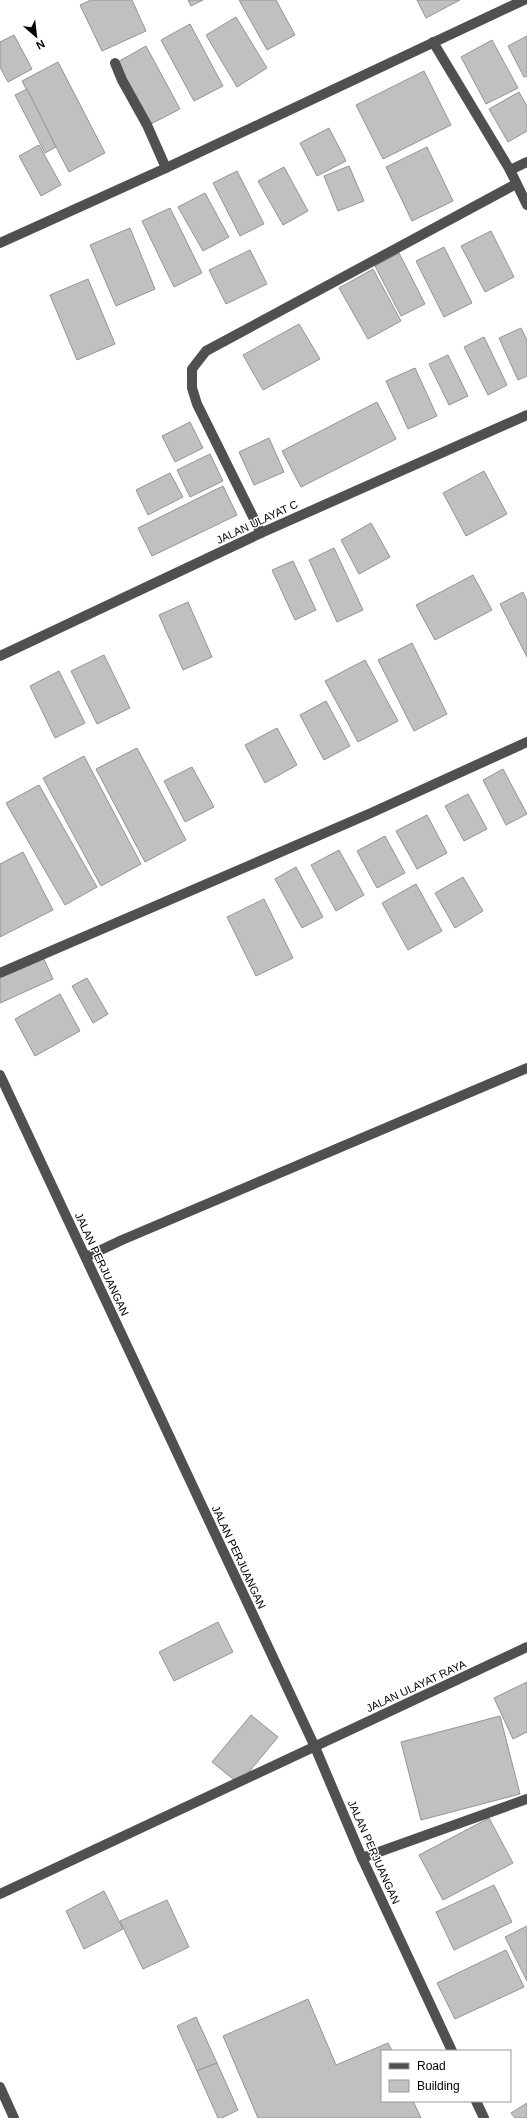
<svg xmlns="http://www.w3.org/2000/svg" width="527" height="2118" font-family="Arial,sans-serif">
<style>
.building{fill:#c0c0c0;stroke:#949494}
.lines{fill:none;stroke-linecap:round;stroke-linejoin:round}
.minor{stroke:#505050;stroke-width:10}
.labels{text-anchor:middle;stroke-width:3;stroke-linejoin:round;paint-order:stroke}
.street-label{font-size:11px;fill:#000;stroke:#fff}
</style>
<rect width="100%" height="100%" fill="#fff"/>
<g class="building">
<path d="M91,0H132L146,31L102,51L80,5Z"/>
<path d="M188,0H203L191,6Z"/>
<path d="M239,0H276L295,35L267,50Z"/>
<path d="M417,0H460L426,18Z"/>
<path d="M236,17L267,68L237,87L206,35Z"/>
<path d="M190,24L223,86L194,101L161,40Z"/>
<path d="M14,35L32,69L8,82L0,67V42Z"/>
<path d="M527,36V76L524,77L508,46Z"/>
<path d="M492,40L518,88L486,104L461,57Z"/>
<path d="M146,46L180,109L149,125L116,63Z"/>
<path d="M58,62L105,153L69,172L22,81Z"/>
<path d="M424,71L451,125L383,159L356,105Z"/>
<path d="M27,89L56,147L45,153L15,95Z"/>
<path d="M519,92L527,106V131L508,142L489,109Z"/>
<path d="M329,128L346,161L317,176L300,143Z"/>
<path d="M39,145L61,185L41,196L19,156Z"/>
<path d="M427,147L453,201L412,221L386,167Z"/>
<path d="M349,166L364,201L338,211L324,176Z"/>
<path d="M284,167L308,211L283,225L258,181Z"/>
<path d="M237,171L264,224L240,236L213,183Z"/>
<path d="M205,193L229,237L203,251L178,207Z"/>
<path d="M170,208L202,273L174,287L142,221Z"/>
<path d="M130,228L155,289L116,306L90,245Z"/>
<path d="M491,231L514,277L485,292L461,246Z"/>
<path d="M444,247L472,303L444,317L416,261Z"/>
<path d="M250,250L267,284L226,304L209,270Z"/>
<path d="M399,253L425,304L401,316L375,266Z"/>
<path d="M373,269L401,321L368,339L339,288Z"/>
<path d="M88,279L115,344L77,360L50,295Z"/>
<path d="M299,324L320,359L263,390L243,355Z"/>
<path d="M521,328L527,340V376L518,380L499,338Z"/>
<path d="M484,337L507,385L488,395L464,347Z"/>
<path d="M448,355L468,396L449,405L429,364Z"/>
<path d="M415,368L437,416L408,429L386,381Z"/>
<path d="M377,402L396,439L301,487L282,451Z"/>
<path d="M190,422L203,448L175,462L162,436Z"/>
<path d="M269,438L284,472L254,485L239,452Z"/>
<path d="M210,454L223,481L190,497L177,470Z"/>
<path d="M484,471L507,514L466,536L443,493Z"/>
<path d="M170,473L183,497L148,515L136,490Z"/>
<path d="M223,486L237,515L152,556L138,528Z"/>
<path d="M371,523L390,557L359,574L341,540Z"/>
<path d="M334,548L363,610L337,622L309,560Z"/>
<path d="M293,561L316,610L295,620L272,570Z"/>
<path d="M473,575L492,610L435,640L416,605Z"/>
<path d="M523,592L527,601V657L500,604Z"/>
<path d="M188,602L212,657L183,670L159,615Z"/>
<path d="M412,643L447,714L414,731L378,660Z"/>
<path d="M104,655L130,708L97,724L71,671Z"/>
<path d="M365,660L398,721L358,742L325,681Z"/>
<path d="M59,671L85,723L55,738L30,686Z"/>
<path d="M326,701L350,746L324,760L300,715Z"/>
<path d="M277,728L297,765L265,783L245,745Z"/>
<path d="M137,748L186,840L145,862L96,769Z"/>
<path d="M84,756L141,864L101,886L43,778Z"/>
<path d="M192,767L214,807L185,822L164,781Z"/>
<path d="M503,769L527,814L506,825L483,780Z"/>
<path d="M39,785L97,887L65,905L6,803Z"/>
<path d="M468,794L487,829L464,841L445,806Z"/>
<path d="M427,815L447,853L417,869L396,831Z"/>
<path d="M385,836L405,873L377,888L357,851Z"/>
<path d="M339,850L364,895L336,911L311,865Z"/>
<path d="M23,852L53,910L0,937V864Z"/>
<path d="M296,867L323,917L302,928L275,879Z"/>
<path d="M463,877L483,911L455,928L435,893Z"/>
<path d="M416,884L442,931L408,950L382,903Z"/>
<path d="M264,899L293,958L256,976L227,917Z"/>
<path d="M43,957L53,979L0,1003V976Z"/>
<path d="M87,978L108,1014L93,1023L72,986Z"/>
<path d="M60,994L80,1031L35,1056L15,1019Z"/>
<path d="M218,1622L233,1652L174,1681L159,1652Z"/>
<path d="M527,1682V1732L513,1739L494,1698Z"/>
<path d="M251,1715L278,1737L239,1784L212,1762Z"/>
<path d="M500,1716L520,1794L421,1820L401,1742Z"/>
<path d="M489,1818L513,1863L443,1900L419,1855Z"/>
<path d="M494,1885L512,1922L454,1950L436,1912Z"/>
<path d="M104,1891L123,1929L84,1949L66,1911Z"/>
<path d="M167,1900L189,1947L143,1969L120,1921Z"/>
<path d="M527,1926V1981L505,1937Z"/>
<path d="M506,1950L524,1987L455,2019L437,1983Z"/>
<path d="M308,1999L336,2065L388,2043L392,2051H382V2101H413L421,2118H258L223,2036Z"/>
<path d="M196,2017L217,2063L197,2071L177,2026Z"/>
<path d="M217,2063L238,2110L222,2118H218L197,2071Z"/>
<path d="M527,2103V2118H515L511,2113Z"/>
</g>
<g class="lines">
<g class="minor">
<path d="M433,42L510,170L527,205"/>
<path d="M115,63L122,80L147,125L166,168"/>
<path d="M510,170L527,162"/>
<path d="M0,243L166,168L524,0"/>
<path d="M261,533L197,404L192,388V369L206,351L516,184"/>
<path d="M0,656L261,533L527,415"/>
<path d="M0,973L371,813L527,742"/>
<path d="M0,1075L315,1747L362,1858L452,2051"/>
<path d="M86,1257L122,1240L527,1068"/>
<path d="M362,1858L527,1799"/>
<path d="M0,1894L527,1647"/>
<path d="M0,2087L14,2118"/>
<path d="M476,2101L484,2118"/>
</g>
</g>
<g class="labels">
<g class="street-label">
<text transform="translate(257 522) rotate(-25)" y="4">JALAN ULAYAT C</text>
<text transform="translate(102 1264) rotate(65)" y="4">JALAN PERJUANGAN</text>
<text transform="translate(239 1557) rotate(65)" y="4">JALAN PERJUANGAN</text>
<text transform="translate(416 1686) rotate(-25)" y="4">JALAN ULAYAT RAYA</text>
<text transform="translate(374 1852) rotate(66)" y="4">JALAN PERJUANGAN</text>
</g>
</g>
<rect x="381" y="2050" width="130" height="52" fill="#ffffff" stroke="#999999"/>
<rect x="389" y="2063" width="20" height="6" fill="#505050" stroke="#999999"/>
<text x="417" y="2070" font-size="12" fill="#000000">Road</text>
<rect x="389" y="2080" width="20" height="12" fill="#c0c0c0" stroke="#999999"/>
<text x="417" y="2090" font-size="12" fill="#000000">Building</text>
<g transform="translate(36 36) rotate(152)" stroke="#ffffff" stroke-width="3" paint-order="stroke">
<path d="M0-3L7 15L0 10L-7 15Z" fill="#000000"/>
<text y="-6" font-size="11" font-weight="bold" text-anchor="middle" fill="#000000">N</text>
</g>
</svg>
